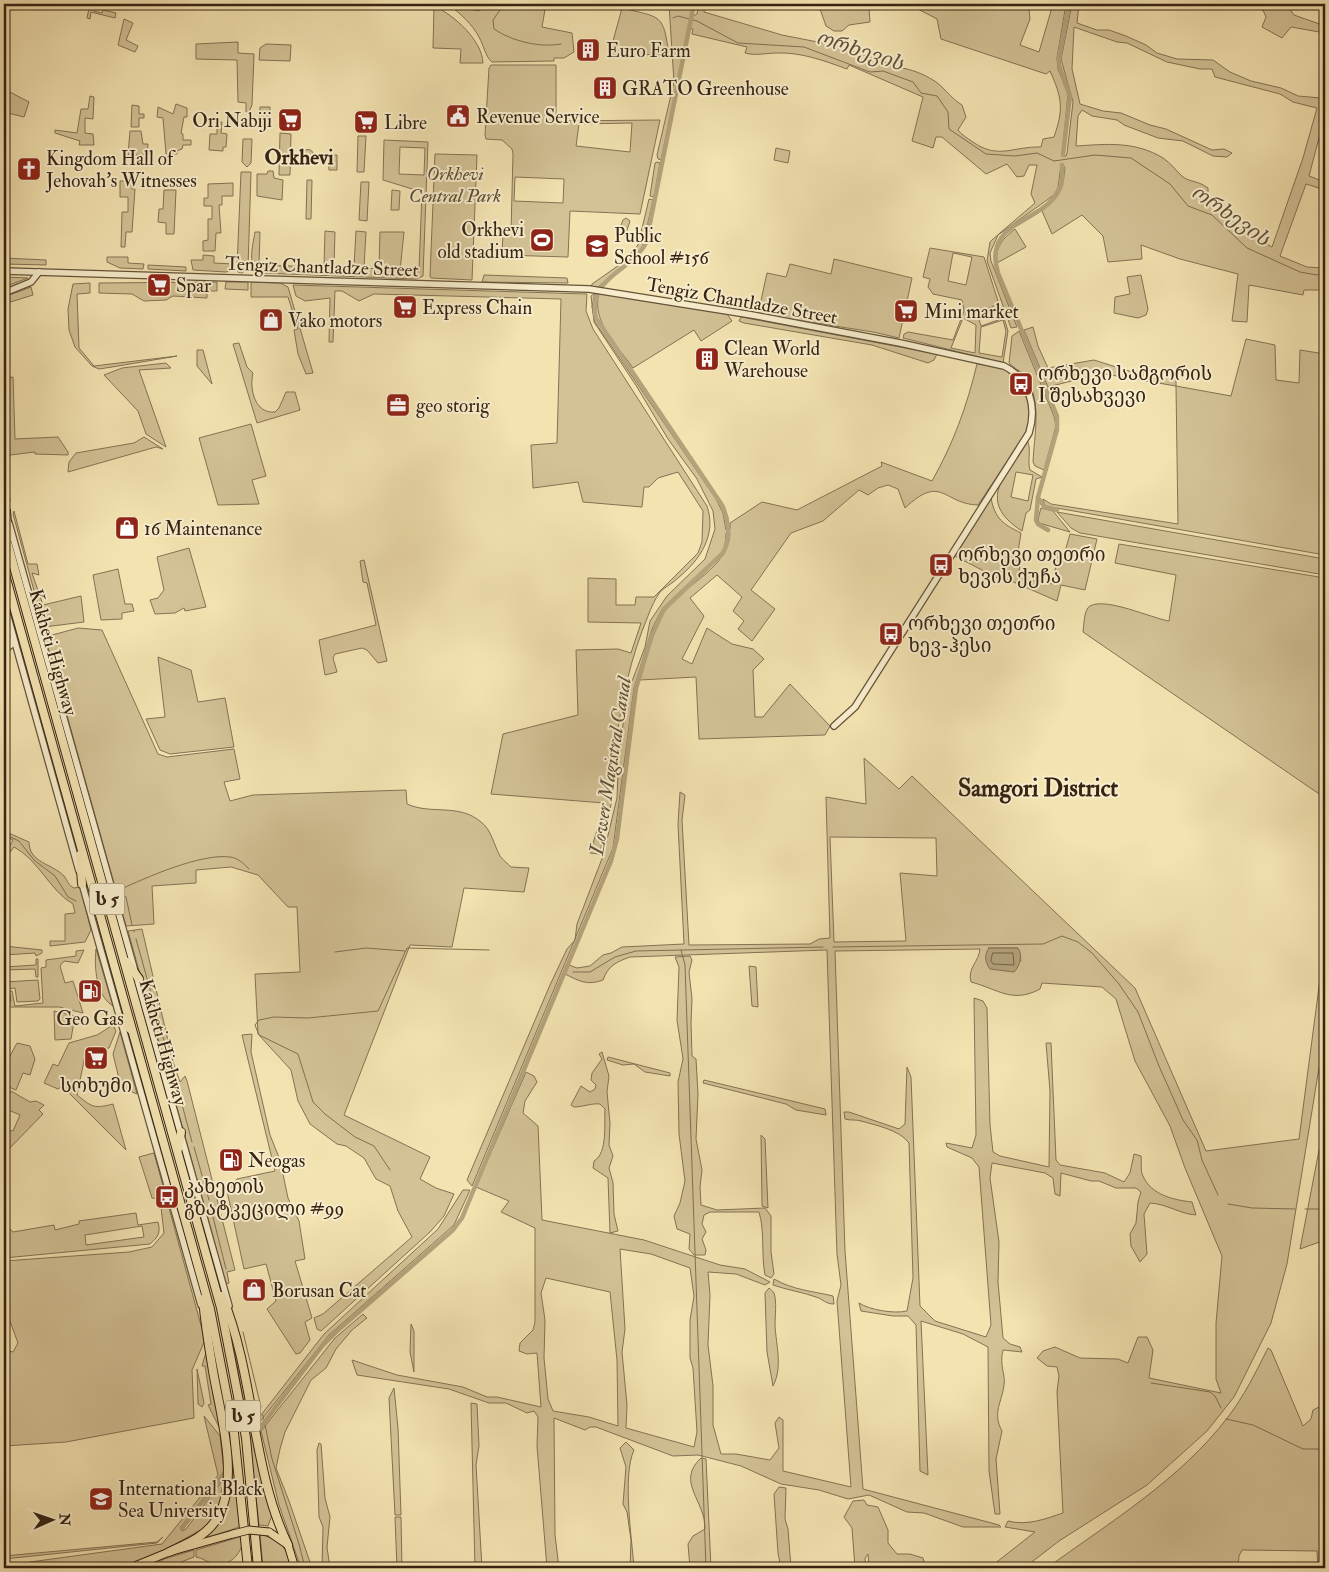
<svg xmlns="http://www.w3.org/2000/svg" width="1329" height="1572" font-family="'IM FELL Double Pica','Noto Serif Georgian',serif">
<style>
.green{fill:#d3c296;stroke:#847254;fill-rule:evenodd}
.water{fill:#b3a27b;stroke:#816f51}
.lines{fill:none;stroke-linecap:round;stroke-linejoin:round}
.shore{stroke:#746247;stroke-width:1}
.stream{stroke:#816f51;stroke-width:1}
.canal{stroke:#b3a27b;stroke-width:4.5}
.tertiary-casing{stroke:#65533a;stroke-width:8}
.primary-casing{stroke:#362313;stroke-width:9}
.trunk-casing{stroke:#362313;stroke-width:10}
.tertiary{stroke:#f7edcc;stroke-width:5.5}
.primary{stroke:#f3e3b1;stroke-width:7}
.trunk{stroke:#f3e3b1;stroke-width:8}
.primary-bridge-casing{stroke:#362313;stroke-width:9;stroke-linecap:butt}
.primary-bridge{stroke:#f3e3b1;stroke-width:7}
.labels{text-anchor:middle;stroke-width:4;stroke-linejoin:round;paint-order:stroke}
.shield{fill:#f7edcc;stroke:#70604a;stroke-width:1}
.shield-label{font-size:18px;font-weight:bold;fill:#362313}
.poi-label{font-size:19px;fill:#362313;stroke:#f7edcc;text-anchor:start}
.park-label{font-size:19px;font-style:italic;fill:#5d4b34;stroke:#f7edcc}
.street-label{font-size:19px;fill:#362313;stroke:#f7edcc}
.water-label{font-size:20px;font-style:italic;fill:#624f37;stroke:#f7edcc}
.quarter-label{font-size:21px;font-weight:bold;fill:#362313;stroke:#f7edcc}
.district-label{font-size:24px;font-weight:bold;fill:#362313;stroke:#f7edcc}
</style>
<rect width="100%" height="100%" fill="#f3e3b1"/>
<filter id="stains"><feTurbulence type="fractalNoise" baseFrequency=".004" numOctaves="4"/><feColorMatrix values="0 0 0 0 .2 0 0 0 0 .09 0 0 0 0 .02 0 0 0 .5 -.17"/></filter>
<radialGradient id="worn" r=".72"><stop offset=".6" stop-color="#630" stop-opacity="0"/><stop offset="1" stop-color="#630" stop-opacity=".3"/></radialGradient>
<g class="green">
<path d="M90,4H96L94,11L102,13L103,10L116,13L115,18L91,12L90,19L87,18Z"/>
<path d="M481,4H546L542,27L572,33L574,52L564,58H554V61L492,62C485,56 484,46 479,37C472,24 461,14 449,5L479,11Z"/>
<path d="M669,4H693L691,15L693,16L697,14L699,4H705L704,12L782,35L833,45L902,68C915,70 934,78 944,89C950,95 954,100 962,105L966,117L958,130C962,135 967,138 973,142C998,160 1014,146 1041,147L1043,139L1054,137C1064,108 1062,98 1050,71L1046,74L941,39L937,19L914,7L913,4H1018L1029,10L1030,19L1020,45L1039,52L1053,4H1066L1057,58L1058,69L1068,94L1062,156H1066L1067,153L1073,102L1061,59L1072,4H1079L1077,23L1097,30H1109L1126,36L1146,45L1157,53L1177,59L1213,60L1230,72L1251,81L1281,88L1298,96L1321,98L1325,84V126L1320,134L1309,176L1325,182V190L1306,184L1280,256L1307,267L1325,268V290H1304L1303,295L1249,285L1247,322L1232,321L1238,274L1180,259L1141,245L1142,259L1108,262L1103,236L1082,215L1052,234L1042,211C1057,198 1064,188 1065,167L1061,165L1058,188L1054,195L998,235L990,253L991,261L1017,327L1011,328L987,261L990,242L993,239L1035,203L1031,194L1037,165H1029L1024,176L1017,177L1007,164L986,174L942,137H936L933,148L912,141L923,97L849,65L847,69C825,61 801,52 777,53C766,53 756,56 745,53L747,47L692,34L693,29L689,28L661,160L658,159L657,155L674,82ZM1074,27L1117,42L1127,43L1167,62L1200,69H1212L1215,77L1280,94L1293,102L1317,108L1303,158L1272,247L1239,228L1208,196V188C1199,181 1190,182 1183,177C1176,171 1171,163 1163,158C1135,141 1107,144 1076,146L1078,116L1082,110L1092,116L1117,120L1124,125L1158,138L1183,141L1213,156L1227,157L1232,153L1224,149L1212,150L1166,129L1150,125L1121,113L1103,111L1080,104L1072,69Z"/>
<path d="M807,4H873L869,9L870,22L849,25L842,31H834L826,26L820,9Z"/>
<path d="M1240,4H1262L1272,7L1276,4H1286L1294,15L1325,26V33L1291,27L1282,38L1262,27L1266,17L1263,10Z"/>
<path d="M434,6C454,15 482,40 483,63H460L461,49L433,48Z"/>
<path d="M622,8C662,18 663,13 669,55L613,54V41Z"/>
<path d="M124,19L133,23L126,40L138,46L135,52L118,45Z"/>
<path d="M238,42V53L254,54L252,105L249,112H246V103L238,102L237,60L196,59V44Z"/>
<path d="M266,44L291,45L290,61L259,60L260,48Z"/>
<path d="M491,65H556V121L660,120L640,214L570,211L568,257L502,255L503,232H511L513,154L512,149L502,140L486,139L485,135L489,68ZM632,123L630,152L576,146L579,124ZM515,177L564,179L563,203L514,201Z"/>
<path d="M4,89L29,102L24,117L8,113L4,131Z"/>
<path d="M90,96L94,97L93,119L85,118V133L93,134L94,145H79L80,141L55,133V130L77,133L81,109H88Z"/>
<path d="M176,104L187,108V117H184L181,133L183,134V140H191V145H183L182,149L177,151V154H166L163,118L157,117L158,107L173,114Z"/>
<path d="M132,105L139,106V114H144V118H139V127H131Z"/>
<path d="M260,107H270V123H259Z"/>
<path d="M217,122H222L221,133L227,134L226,147H223V151L209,150L210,134H217Z"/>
<path d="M130,131H141L143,144H148L147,155H128Z"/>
<path d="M280,133L291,134L290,175H279Z"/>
<path d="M358,136H366L364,172H357Z"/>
<path d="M243,139H252L251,163L247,167L242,162Z"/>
<path d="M384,140L428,142L423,276L416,279L261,273C246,268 253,245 255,232H260L259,264L255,265L324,267L325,231L335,232L334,266L354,267L356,231L366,232L364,268L379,269L380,232H404L400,271H419L422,192L383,180ZM400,147L425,148L424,175L399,174Z"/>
<path d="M776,148L790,151L788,163L774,160Z"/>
<circle cx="308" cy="155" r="5.5"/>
<path d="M435,154L477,155L472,280L431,278L430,276Z"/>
<path d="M328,155H337V170H329Z"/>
<path d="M657,162L660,163L654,197L650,196L655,163Z"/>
<path d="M268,171H273L274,178L283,180L282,200L257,196V174H267Z"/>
<path d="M241,172H251L248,268L242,273L238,272L237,267Z"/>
<path d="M307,180H312L311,219H306Z"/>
<path d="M120,181H132V189H135L132,232H126L125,247H121L122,212H128V197H120Z"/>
<path d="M361,182H369L367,221L359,220Z"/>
<path d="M233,183V196H222V205H219L221,233H216L215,251H203V241L208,240V219H212V206H204V198H208V184Z"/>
<path d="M164,190H176L174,234H166V223L158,222L159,209H163Z"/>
<path d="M392,190L400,191L399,210H391Z"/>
<path d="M649,199L653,200L642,249L597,288H591L592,284L622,263L638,245Z"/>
<path d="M626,218L630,221L625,236L618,233L623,220Z"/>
<path d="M1015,229L1026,247L997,263C995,246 1003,239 1015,229Z"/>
<path d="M930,248L984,257L999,304L977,313L981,326L1004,318L1008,331L1003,363L903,338L904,334L908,332L953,340L964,311L962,300L933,294L928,287L930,279L923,277ZM953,253L972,257L966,285L948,281ZM963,318L976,325L975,353L951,348ZM1003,320L1006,331L1002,357L979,353L981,327Z"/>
<path d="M203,255L214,256V263L233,264L232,270L226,272L193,270L191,260H203Z"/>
<path d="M107,257H128V263L144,264L143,269L120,268L107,262Z"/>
<path d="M4,258L46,260V265L4,264Z"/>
<path d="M834,259L912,278L899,338L873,332L758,314L767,273L786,277L790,264L831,274Z"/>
<path d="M148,265L186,267V271L148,269Z"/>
<path d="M484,275L567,278L568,283L482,282Z"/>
<path d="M1141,275L1148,309L1146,315L1138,318L1114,313L1115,297L1130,294L1127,277Z"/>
<path d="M4,277L28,278L4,287Z"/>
<path d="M217,282V291H207V298L173,296L166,300L144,301L132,294L99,293V283Z"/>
<path d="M226,282H248V290L225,289Z"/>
<path d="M251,282L280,283L288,287L313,373L306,374L298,354L294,330L298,329L288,297H251Z"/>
<path d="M90,283V293L77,294L79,348L94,366L177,356L112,367L99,369L92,366L75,347L69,330L68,309L73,284Z"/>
<path d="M293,285L587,294L586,311L593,329L707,506C717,535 700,560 678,578C673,583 665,587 660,592C655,599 651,608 648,616C631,657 621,700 616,744C613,770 615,799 606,824H599L604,803L491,794L503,734L578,715L576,650L618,649L631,653L641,623L588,622V578L616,579V605H635L636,597H654L698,553L702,542L703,511L678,472L658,478L649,487H644L642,507L583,502L578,482L533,488L531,445L557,443L561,299L374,294L359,301L342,291H335L333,342H329L330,298L305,301L296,296Z"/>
<path d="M31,287L33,295L4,304V297Z"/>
<path d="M595,293L592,307L595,322L716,499L723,513L726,530L730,529V523L762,502L797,510L882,466L881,462L932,481C953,444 967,406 977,364L1004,367L1018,378L1031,409L1028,430L978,505C943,504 942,473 905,508L898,489L888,485L878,488L868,495L859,490L823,521L791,533L751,590L775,609L752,641L738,629L744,621L733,611L742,597L717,575L690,598L704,616L682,659L692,664L707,628L732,644L753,649L764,659L753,670L755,717H763L790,684L830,726L825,735L699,739L696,677L640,680C646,657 651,631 665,611C684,584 729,568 730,533H726L725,547L721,554L662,609L652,629L634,688L613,848L472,1186L467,1180L550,985L567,949L575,940L577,924L603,856L617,798L619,751L625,712L631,684L645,647L650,621L667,596L705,559L715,529L713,511L697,479L668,439L637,387L594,322L591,296Z"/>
<path d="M599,293L727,314L732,321L701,341L694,330L633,368C618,346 591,322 599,293Z"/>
<path d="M741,317L937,354L934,360L928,363L872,345L744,323L739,321Z"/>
<path d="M1033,327L1038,346L1048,368L1094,360L1132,372H1170L1176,376V386L1231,396L1246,339L1275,345L1276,380L1299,383L1300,350L1325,354V555L1045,506L1043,499L1051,504L1178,524L1176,386L1087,371V377L1048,387L1024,330Z"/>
<path d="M1019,331L1054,416L1056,426L1044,470L1035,466L1033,462C1034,435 1043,399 1024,375C1020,370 1013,368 1009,363L1012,336Z"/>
<path d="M239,343L247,367L253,373C249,389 255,414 275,412L279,408L286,392H295L300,410L257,423L233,344Z"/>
<path d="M197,350H203L212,384L197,366Z"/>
<path d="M166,363L171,368L139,370L166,447L146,434L138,411L104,375L122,368Z"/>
<path d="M4,364L6,378L13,377L15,439L58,437L68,452V455L35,454V452L10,455L6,467L10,501L7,503L4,496Z"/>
<path d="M251,424L266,476L252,480L259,504L218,505L199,438Z"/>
<path d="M144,437L163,449L156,447L68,472L69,462L76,453L134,443Z"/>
<path d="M1027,440C1032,449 1027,460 1030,470L1042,477L1036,479L1030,510L1026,513L1022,531C975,501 1006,475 1027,440ZM1016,472L1033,475L1028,501L1011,497Z"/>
<path d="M991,498C995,519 1003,524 1021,533L1018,552L1022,553L1018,578L1053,584L1058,551L1064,555L1070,534L1097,539L1085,590L1061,585L1057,601L1009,580L1007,583L953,555Z"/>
<path d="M1041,508L1053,511L1070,532L1039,523L1038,519Z"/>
<path d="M14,511L28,564H37L39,575L32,573L43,605L81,596L84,622L44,627L13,514Z"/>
<path d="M1057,512L1325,559V575L1080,533L1071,528Z"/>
<path d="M1119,544L1325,578V798L1083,632C1084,625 1084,609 1090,606C1106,597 1151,618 1169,621L1176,575L1115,563Z"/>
<path d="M189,548L206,607L185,611L184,608L175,613L155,614L150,600L158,598L164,590L157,557Z"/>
<path d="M364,560L387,661L378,663L367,650L362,648L335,654L333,658L337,672L325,675L319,640L376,625L367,583L363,582L360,561Z"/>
<path d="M118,569L125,604H132L134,611L122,613V619L101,620L93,575Z"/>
<path d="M78,628L102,630L158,754L167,757L234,749L240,779L224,782L230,801L253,795L406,790L407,804C431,815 459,803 481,822C491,829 494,845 500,856C503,860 508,864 511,867L529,868L524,892L464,888L452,947L410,945L344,1115L430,1157L420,1179L436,1188L454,1194L444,1216L430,1232L321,1331L317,1329L314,1318L323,1314L412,1237L398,1211L390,1186L376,1179L364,1158L346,1146L337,1144L310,1124L298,1101L291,1070L258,1034L255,974L300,972L297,907H288L258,875L231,867L196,870V883L152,886L154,924L126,926L45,637Z"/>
<path d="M158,657L191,670L198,702L225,698L234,747L170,754L160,750L146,719L165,717Z"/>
<path d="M864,758L899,789L912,776L1135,988L1206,1151L1299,1139L1325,941V1040L1318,1074L1287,1264L1271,1323L1234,1397L1207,1431L1147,1485L1059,1541L1024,1568H989L1035,1532L1005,1527L1008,1521C1027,1526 1045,1519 1063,1513L1057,1392L1059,1376L1057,1367L1047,1366L1037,1358L1043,1351L1055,1347L1080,1358L1118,1359L1128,1363L1138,1337H1147L1153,1350L1149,1378L1221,1393L1216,1379V1323L1222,1256L1185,1168L1170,1126L1135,1061L1116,999L1102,987L1042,983L1040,989C1012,1004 998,989 971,982C967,968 979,962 980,949L835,951L845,1251L863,1489L999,1525L1001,1527H963L924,1513L907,1512L869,1495L848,1499L819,1490L781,1484L741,1466L698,1455L673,1456L596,1427H590L585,1430L554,1418L555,1535L559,1568H547L537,1446L538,1417L534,1411L527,1413L506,1403H489L449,1389L357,1375L352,1360L397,1375L463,1387L487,1397H497L541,1407L537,1353L527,1354L519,1351L520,1343L533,1330L535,1322V1228L501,1212L509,1201L476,1187L526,1072L534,1076L537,1082L525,1101L523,1113L538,1126L542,1220L644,1240L720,1265L745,1269L770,1282L765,1285L736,1274L708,1272L710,1295L708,1345L713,1386V1425L721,1454H736L770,1460L779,1448L775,1423L779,1417L783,1420V1471L851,1487L837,1301L841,1285L837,1254L827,950L630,957C616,962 608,966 603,980C587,986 579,981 565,974L569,965L577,968L590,966L603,955L611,953L622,947L684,944L678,824L680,792L685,795L682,820L689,945L810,944L819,939L830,938L826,797L866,804ZM830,837L936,838L937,876L900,873L906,941L834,942ZM988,948H1018L1021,961ZM620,1249L651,1254L690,1268L694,1296L690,1320V1358L693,1368L697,1432L694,1447L626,1428L627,1405L622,1352L625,1329ZM546,1278L610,1292L617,1360L618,1426L589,1417L553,1411L548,1399L544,1358L545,1320L541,1293Z"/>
<path d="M598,827L604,830L600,854L590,853Z"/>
<path d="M4,831L29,842C29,863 53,864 64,876C68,881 68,885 74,888L80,887L91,930L85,942L50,946V941H65V914L75,913L73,904C49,890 39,860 14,847L8,855L6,853L13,840L7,837L4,845Z"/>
<path d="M142,929L173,1062L180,1082L185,1076L187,1081L235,1270L227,1272L229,1283L226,1284L128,931Z"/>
<path d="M4,946L42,950V953L36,956L35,953L4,955Z"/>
<path d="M96,949L113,1006C96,996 94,967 96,949Z"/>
<path d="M84,950L78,963L64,961L60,966L65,983L73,981L83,1013L59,1007H4V1002L11,1001L10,994H4V992L12,991L15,1006L43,1003L41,968L46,967V960L76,956V951Z"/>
<path d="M690,956L692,960L689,972L692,999L691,1023L692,1056L696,1059L698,1094L696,1139L702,1170L700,1187L701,1205L717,1210L765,1208L771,1216V1252L774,1274L771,1278L765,1275C761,1254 765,1232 759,1212H710L704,1215L702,1224L706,1232L702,1239L706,1250L705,1255H694L689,1249L690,1234L677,1229L674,1216L680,1203L685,1181L679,1134L678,1082L683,1059L677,1020L679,967L675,957Z"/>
<path d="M36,959H38V977H36L35,969L4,970V967L36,965Z"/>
<path d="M749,966L756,967L758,1007L752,1006Z"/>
<path d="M38,980L40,999L38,1001L17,1002L15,988L4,989V982Z"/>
<path d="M974,998L983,1001L987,1008L990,1125L993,1152L1000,1156L1049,1167L1050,1091L1046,1043H1051L1056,1160L1060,1165L1105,1173L1124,1182L1130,1173L1134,1154L1141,1156C1142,1162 1140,1171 1143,1176C1151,1195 1174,1200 1192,1202L1196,1215C1180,1214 1167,1204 1150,1203L1144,1214L1147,1254L1140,1262L1131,1246L1130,1234L1136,1223L1138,1202L1141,1192L1136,1188H1116L1099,1181H1091L1061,1173L1060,1196L1055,1194L1053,1178L1045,1173L992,1163L990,1178L999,1242L998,1282L1003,1338L1010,1344L1020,1347L1022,1352L1003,1350C999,1366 1006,1375 1004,1385C1002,1402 992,1413 1002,1431L996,1459L1000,1514H995L989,1471L988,1347L963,1334L921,1321L928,1475L920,1471L916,1325L908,1316H893L861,1311L859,1303C870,1310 894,1314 907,1311L913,1278L909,1143C900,1130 875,1125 861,1121C855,1119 851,1121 845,1119L844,1112H849L899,1129L905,1124L907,1067L911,1077L920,1306L935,1321L986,1337L991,1325L979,1167L972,1158L947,1147L946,1143L972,1148L976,1135Z"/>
<path d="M54,1011L75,1016L71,1039L55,1040Z"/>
<path d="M113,1025L116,1031L109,1048L86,1051L77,1095C92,1107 94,1109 113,1104L126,1150L62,1086L58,1089L44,1083L53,1064L58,1066L69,1043L97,1035Z"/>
<path d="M120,1032L137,1094L121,1087L113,1054Z"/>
<path d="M252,1034L251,1052L270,1135L280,1160L288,1198L299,1221L305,1259L295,1261L312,1318L305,1322L310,1340L300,1353L296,1354L267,1309L276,1301L266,1264L244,1269L227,1191L237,1179L275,1171L242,1035Z"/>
<path d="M17,1043L30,1046L35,1059L30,1075L23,1073L16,1090L4,1085V1067Z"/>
<path d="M602,1052L609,1076L607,1092L610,1123L609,1145L613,1156L609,1168L613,1183L614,1214L618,1231L610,1233L608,1178L593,1168L594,1161C608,1153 604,1123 605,1109L600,1104C591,1103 583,1107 574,1107L571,1105L581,1086L590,1092L595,1089L596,1085L591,1080L592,1073L602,1059L599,1054Z"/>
<path d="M608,1057L670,1073V1076L645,1072L634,1064L623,1065L607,1060Z"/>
<path d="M704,1080L825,1109L826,1115L796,1110L786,1104L703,1083Z"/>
<path d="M11,1091L30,1102L36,1101L44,1105L39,1110L43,1114L4,1154L6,1130L13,1131L20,1115L4,1108Z"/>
<path d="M1325,1119V1240L1300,1249Z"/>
<path d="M761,1135L765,1139L768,1208L762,1206V1203Z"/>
<path d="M154,1153L205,1340L192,1370L194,1418L66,1442L4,1446V1350L13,1352L18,1343L8,1316L10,1305L4,1299V1261L129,1252L152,1247L164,1233L160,1199L152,1198L139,1157Z"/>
<path d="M463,1190H470L454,1225L329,1335L259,1423L261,1415L324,1334L438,1229Z"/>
<path d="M136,1213L138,1225L158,1222C161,1233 158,1237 150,1244L4,1258V1223L13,1232L54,1225L55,1230L79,1224V1221ZM142,1226L144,1237L86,1245L85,1235Z"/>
<path d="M774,1279C793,1290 812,1291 833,1296L834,1304C825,1304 823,1299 816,1297C802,1292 787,1290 773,1285Z"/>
<path d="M769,1288C771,1290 772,1290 774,1293C777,1302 775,1315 775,1325C776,1345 783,1367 773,1386L767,1352L765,1293Z"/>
<path d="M363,1314L367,1318L352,1330L336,1349L326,1368L311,1380L285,1432L280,1449L276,1468L289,1501L312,1568H301L279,1505L261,1431L335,1338Z"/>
<path d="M411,1324L414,1331V1372L410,1352Z"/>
<path d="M232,1336L273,1512L268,1526L259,1525L249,1434Z"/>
<path d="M214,1348H216L233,1443L242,1526L202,1540C214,1528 224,1515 229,1498C240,1459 221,1389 214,1348Z"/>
<path d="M1268,1348L1271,1350L1303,1426L1311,1419L1313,1410L1325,1404V1568H1318L1317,1551L1242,1550L1239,1556L1238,1568H1047C1110,1522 1180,1480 1228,1417C1244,1396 1256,1372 1268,1348Z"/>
<path d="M207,1349L221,1431L208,1405L211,1404L205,1366H202Z"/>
<path d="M197,1369L204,1403L202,1407L198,1404Z"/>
<path d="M394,1388L398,1428L401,1515H395L389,1398Z"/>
<path d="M471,1403L477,1404L479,1446L476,1465L482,1568H475Z"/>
<path d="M204,1416L220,1436L224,1471L180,1528L182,1531L186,1529L225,1477L220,1509L206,1527L159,1553L121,1568H28L30,1562L162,1544L218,1475Z"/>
<path d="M626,1442L634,1450C622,1476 632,1539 634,1568H630L631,1540L627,1512L623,1504L626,1467L620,1448Z"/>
<path d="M319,1443L321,1444L325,1498L330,1517L327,1547L330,1568H322L323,1527L319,1517L317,1450Z"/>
<path d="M701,1458L706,1459L711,1568H690L688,1544L693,1536L705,1529C706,1501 675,1482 701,1458Z"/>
<path d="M779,1487L786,1488L785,1519L788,1529L791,1568H781L778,1553L774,1494Z"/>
<path d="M864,1500L867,1505L878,1507L888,1530V1543L897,1554H910L923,1558L925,1565L922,1568H869L868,1554L865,1558L866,1568H855L852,1528L844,1517L853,1501Z"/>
<path d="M401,1517L402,1568H397L395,1517Z"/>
<path d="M260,1534C279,1540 289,1548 291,1568H263Z"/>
<path d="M243,1536C244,1551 231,1567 215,1564C208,1563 203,1558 196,1557V1550Z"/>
<path d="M163,1537L157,1543L4,1559V1556L157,1542Z"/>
<path d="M194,1550V1557L181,1562L177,1568H150L164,1559Z"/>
</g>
<path class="water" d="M989,948H1018C1023,955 1020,966 1014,972L990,969C985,962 984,955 989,948Z"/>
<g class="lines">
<path class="shore" d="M993,953H1013L1014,965L993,964L991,961Z"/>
<g class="stream">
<path d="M504,4L493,20L494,29C512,41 539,48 561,44"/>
<path d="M673,18L678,16L697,21L738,43L804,47L870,72L883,71L913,82L921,93L937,96L948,112L949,129L986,154L1015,156L1037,153L1054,161L1095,155L1131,158L1170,184L1188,206L1212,215L1247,248L1300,272L1317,275L1325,273"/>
<path d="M4,834L19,841L34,860L55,876L68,897L76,901"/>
<path d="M132,925L126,897L119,890C145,878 201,853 230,857C238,858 243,863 249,869"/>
<path d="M134,931V932"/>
<path d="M136,939L155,1007"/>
<path d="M833,947L1043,944L1062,936L1078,942L1092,953L1119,984L1138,1012L1159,1066L1183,1120L1197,1140L1202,1160L1218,1195"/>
<path d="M681,950L685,965L706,1568"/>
<path d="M335,952L366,948L405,951"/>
<path d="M573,972H590L615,957L636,951L823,947"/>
<path d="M156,1012L175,1079"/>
<path d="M179,1093L192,1142"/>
<path d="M194,1147L209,1200"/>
<path d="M390,1170L374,1146L355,1137L325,1114L313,1102L298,1054L259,1035L255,1025L259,1020L274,1017L308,1018L378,1011L407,948L489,950"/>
<path d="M1228,1204L1252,1208L1295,1209"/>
<path d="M210,1205L226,1269"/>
<path d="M1305,1209H1325"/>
<path d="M243,1332L261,1407"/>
<path d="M1151,1383L1210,1392L1215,1396L1221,1408"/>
<path d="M263,1415L272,1459L299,1544L305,1568"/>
<path d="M1226,1419L1253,1425L1303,1449H1325"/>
</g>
<g class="canal">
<path d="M1063,155L1070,96L1059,65V58L1069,4"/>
<path d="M1038,498L1045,507L1057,510"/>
<path d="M1048,530L1038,524L1036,520L1038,497L1057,430V416L998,273C981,218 1049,224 1061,185C1063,179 1062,172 1062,165"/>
<path d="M260,1428L322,1346L337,1331L453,1230L462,1218L611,861L617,839L636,688L652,635L664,609L723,553C731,538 729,520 722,505L596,318C587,277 630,273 646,243L694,4"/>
<path d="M182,1528L224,1474"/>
</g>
<defs>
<g id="tertiary">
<path d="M4,271L589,289L752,315L900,343L1004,366C1030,379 1037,407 1029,433L855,707L834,726"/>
<path d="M4,293L31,282L39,272"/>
<path d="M4,504L7,514"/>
<path d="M9,523L229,1306"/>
<path d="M4,603L79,871"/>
<path d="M4,650L11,645L13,638"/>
<path d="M81,880L201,1305"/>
</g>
<g id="primary">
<path d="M269,1532L288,1545L295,1568"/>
<path d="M130,1568L169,1552L233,1534"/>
</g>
<g id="trunk">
<path d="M6,511L8,537"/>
<path d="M4,531L221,1308L246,1438L258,1568"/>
<path d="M4,571L210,1309L234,1433L248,1568"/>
<path d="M80,855L82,884"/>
<path d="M127,962L139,979"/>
<path d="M120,1017L130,1029"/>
<path d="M178,1149L181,1132"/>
<path d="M222,1296C255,1375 251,1468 288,1545"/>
<path d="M169,1552C186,1544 205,1537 216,1520C241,1482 220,1413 213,1371C209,1347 205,1323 203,1299"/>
</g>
</defs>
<use href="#tertiary" class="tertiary-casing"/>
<use href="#primary" class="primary-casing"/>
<use href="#trunk" class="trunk-casing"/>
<use href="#tertiary" class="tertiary"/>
<use href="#primary" class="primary"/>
<use href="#trunk" class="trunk"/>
<defs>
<path id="primary-bridge" d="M233,1534L249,1530L269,1532"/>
</defs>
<use href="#primary-bridge" class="primary-bridge-casing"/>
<use href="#primary-bridge" class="primary-bridge"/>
</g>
<defs>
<symbol id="building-square" viewBox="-11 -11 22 22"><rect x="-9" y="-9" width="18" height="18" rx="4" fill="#8f2418" stroke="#f7edcc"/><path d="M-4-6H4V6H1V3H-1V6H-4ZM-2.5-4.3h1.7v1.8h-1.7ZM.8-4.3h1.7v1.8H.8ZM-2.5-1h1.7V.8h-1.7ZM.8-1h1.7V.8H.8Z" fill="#fff"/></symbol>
<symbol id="civic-square" viewBox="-11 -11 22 22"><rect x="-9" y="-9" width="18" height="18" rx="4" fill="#8f2418" stroke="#f7edcc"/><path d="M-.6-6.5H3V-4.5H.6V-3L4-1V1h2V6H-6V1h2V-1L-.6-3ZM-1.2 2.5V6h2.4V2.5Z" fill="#fff"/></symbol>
<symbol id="supermarket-square" viewBox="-11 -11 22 22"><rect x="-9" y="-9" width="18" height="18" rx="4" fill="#8f2418" stroke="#f7edcc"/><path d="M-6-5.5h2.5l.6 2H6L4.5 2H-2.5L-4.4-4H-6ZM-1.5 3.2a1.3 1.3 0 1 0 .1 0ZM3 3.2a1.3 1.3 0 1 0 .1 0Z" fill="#fff"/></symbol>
<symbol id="church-square" viewBox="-11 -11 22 22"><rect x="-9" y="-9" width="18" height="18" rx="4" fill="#8f2418" stroke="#f7edcc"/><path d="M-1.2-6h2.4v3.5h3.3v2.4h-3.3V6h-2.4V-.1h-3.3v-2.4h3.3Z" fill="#fff"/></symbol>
<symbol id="stadium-square" viewBox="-11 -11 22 22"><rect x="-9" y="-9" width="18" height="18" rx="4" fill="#8f2418" stroke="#f7edcc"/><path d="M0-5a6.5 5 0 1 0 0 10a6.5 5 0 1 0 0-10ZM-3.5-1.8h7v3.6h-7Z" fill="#fff"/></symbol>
<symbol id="school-square" viewBox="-11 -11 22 22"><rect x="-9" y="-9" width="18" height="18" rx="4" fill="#8f2418" stroke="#f7edcc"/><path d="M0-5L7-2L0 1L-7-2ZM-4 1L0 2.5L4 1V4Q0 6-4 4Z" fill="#fff"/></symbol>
<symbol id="shop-square" viewBox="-11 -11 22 22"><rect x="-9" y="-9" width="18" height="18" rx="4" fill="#8f2418" stroke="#f7edcc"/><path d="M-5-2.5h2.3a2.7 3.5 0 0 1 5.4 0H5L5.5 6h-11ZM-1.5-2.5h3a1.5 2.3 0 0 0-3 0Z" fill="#fff"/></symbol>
<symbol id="bus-square" viewBox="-11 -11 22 22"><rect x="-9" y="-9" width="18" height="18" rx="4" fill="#8f2418" stroke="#f7edcc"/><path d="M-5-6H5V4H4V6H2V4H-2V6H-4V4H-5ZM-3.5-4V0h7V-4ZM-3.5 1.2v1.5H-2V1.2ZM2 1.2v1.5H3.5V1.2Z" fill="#fff"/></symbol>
<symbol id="office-square" viewBox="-11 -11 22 22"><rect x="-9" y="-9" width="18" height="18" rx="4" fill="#8f2418" stroke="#f7edcc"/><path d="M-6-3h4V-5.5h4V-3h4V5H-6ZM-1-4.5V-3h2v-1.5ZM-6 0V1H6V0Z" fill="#fff"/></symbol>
<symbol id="fuel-square" viewBox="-11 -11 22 22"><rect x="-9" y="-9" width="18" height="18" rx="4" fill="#8f2418" stroke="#f7edcc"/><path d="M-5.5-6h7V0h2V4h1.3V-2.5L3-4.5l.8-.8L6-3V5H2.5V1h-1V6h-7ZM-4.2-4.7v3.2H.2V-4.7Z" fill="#fff"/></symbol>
<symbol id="university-square" viewBox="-11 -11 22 22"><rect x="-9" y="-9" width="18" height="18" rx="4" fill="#8f2418" stroke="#f7edcc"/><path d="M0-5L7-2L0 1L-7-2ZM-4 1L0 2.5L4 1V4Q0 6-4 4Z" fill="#fff"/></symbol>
</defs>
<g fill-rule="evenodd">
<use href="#building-square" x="574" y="36" width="28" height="28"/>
<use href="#building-square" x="591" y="74" width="28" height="28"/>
<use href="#civic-square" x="444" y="102" width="28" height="28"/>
<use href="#supermarket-square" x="276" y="106" width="28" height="28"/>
<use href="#supermarket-square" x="352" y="108" width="28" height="28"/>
<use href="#church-square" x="15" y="155" width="28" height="28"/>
<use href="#stadium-square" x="528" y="226" width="28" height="28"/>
<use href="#school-square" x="583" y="232" width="28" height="28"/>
<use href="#supermarket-square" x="145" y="271" width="28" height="28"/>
<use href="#supermarket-square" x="391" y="293" width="28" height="28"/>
<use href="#supermarket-square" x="892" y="297" width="28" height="28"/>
<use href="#shop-square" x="257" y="306" width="28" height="28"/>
<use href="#building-square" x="693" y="345" width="28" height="28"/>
<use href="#bus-square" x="1007" y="370" width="28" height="28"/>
<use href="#office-square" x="384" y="391" width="28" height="28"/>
<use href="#shop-square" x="113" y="514" width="28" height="28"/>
<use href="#bus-square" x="927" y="551" width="28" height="28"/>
<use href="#bus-square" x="877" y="620" width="28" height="28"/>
<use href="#fuel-square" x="76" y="977" width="28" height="28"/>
<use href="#supermarket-square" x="82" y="1044" width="28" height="28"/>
<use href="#fuel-square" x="217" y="1146" width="28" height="28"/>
<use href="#bus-square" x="153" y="1183" width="28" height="28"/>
<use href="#shop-square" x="240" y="1276" width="28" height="28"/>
<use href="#university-square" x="87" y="1485" width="28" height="28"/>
</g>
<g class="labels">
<g class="shield">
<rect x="89.5" y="883.5" width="35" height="31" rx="4"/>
<rect x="225.5" y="1400.5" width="35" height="31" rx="4"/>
</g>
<g class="shield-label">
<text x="107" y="905">ს 5</text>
<text x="243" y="1422">ს 5</text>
</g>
<g class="poi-label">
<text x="606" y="57">Euro Farm</text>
<text x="622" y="95">GRATO Greenhouse</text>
<text x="476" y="123">Revenue Service</text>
<text x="272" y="127" text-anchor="end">Ori Nabiji</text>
<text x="384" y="129">Libre</text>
<text x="46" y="165">Kingdom Hall of<tspan x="46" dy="22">Jehovah's Witnesses</tspan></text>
<text x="524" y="236" text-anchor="end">Orkhevi<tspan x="524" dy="22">old stadium</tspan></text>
<text x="614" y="242">Public<tspan x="614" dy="22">School #156</tspan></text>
<text x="176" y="292">Spar</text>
<text x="422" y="314">Express Chain</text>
<text x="924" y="318">Mini market</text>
<text x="288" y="327">Vako motors</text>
<text x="724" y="355">Clean World<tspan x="724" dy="22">Warehouse</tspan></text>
<text x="1038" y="380">ორხევი სამგორის<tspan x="1038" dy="22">I შესახვევი</tspan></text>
<text x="416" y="412">geo storig</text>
<text x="144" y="535">16 Maintenance</text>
<text x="958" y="561">ორხევი თეთრი<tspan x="958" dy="22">ხევის ქუჩა</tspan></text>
<text x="908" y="630">ორხევი თეთრი<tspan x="908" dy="22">ხევ-ჰესი</tspan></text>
<text x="90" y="1025" text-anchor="middle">Geo Gas</text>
<text x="96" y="1092" text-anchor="middle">სოხუმი</text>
<text x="248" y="1167">Neogas</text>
<text x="184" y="1193">კახეთის<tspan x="184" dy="22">გზატკეცილი #99</tspan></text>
<text x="272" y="1297">Borusan Cat</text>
<text x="118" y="1495">International Black<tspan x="118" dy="22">Sea University</tspan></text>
</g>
<g class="park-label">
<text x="455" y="180">Orkhevi<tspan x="455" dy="22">Central Park</tspan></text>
</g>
<g class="street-label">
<text transform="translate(322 266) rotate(2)" y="7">Tengiz Chantladze Street</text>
<text transform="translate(742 300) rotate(10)" y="7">Tengiz Chantladze Street</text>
<text transform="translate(54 652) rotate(74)" y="7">Kakheti Highway</text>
<text transform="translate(164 1042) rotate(74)" y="7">Kakheti Highway</text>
</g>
<g class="water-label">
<text transform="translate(860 50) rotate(18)" y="7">ორხევის</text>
<text transform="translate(1231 215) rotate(35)" y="7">ორხევის</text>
<text transform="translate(610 766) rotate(-81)" y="7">Lower Magistral Canal</text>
</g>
<g class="quarter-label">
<text x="299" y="164">Orkhevi</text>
</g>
<g class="district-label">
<text x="1038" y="796">Samgori District</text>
</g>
</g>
<rect width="1329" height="1572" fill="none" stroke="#f3e3b1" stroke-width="20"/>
<rect x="5" y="5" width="1319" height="1562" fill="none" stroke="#362313" stroke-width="2.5"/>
<rect x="10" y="10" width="1309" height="1552" fill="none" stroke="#362313"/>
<g transform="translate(52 1520) rotate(88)" stroke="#f7edcc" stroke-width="4" paint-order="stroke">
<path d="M0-4L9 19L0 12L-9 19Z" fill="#362313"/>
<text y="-8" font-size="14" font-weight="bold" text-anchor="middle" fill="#362313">N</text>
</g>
<rect width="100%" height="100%" filter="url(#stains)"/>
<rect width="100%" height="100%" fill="url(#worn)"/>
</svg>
